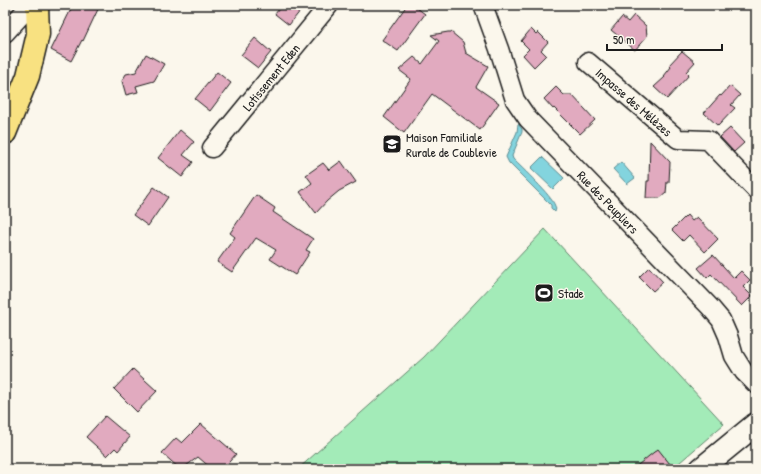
<svg xmlns="http://www.w3.org/2000/svg" width="761" height="474" font-family="'Patrick Hand',sans-serif">
<style>
.green{fill:#a3ebb8;stroke:#60846a}
.water{fill:#83d4de;stroke:#5a8a90}
.building{fill:#e1aabf;stroke:#1c1c1c}
.lines{fill:none;stroke-linecap:round;stroke-linejoin:round}
.minor-casing{stroke:#1c1c1c;stroke-width:21}
.tertiary-casing{stroke:#1c1c1c;stroke-width:25}
.primary-casing{stroke:#1c1c1c;stroke-width:25}
.minor{stroke:#fbf7ec;stroke-width:18}
.tertiary{stroke:#fbf7ec;stroke-width:22}
.primary{stroke:#f8e181;stroke-width:22}
.labels{text-anchor:middle;stroke-width:3;stroke-linejoin:round;paint-order:stroke}
.street-label{font-size:13px;fill:#1c1c1c;stroke:#fbf7ec}
.poi-label{font-size:13px;fill:#1c1c1c;stroke:#fbf7ec;text-anchor:start}
</style>
<rect width="100%" height="100%" fill="#fbf7ec"/>
<filter id="ink" filterUnits="userSpaceOnUse"><feTurbulence type="fractalNoise" baseFrequency=".025" numOctaves="2"/><feDisplacementMap in="SourceGraphic" scale="8" xChannelSelector="R" yChannelSelector="G"/><feConvolveMatrix kernelMatrix="1 2 1 2 8 2 1 2 1" color-interpolation-filters="sRGB"/></filter>
<g filter="url(#ink)">
<path class="green" d="M545,229L724,424L672,469H298L424,357Z"/>
<g class="water">
<path d="M518,124L522,129V132L512,156L513,159C522,168 552,196 555,206C556,209 556,209 555,212L551,208V205L509,163L506,157L517,132Z"/>
<path d="M542,157L564,178L553,189L531,168Z"/>
<path d="M621,162L635,178L627,184L613,169Z"/>
</g>
<g class="building">
<path d="M73,5H100L83,41L82,40L71,61L51,50Z"/>
<path d="M282,5H305L289,25L275,14Z"/>
<path d="M407,5H413L425,14L398,51L382,40Z"/>
<path d="M634,15L646,26L647,36L635,50L611,30L622,17L628,22Z"/>
<path d="M531,29L536,34L538,32L548,42L541,50L546,55L534,67L523,55L529,49L521,41Z"/>
<path d="M448,32H451L463,42L466,53L488,66L476,87L499,103L480,130L432,94L404,133L384,117L411,79L399,70L414,57L422,64L439,41L431,35Z"/>
<path d="M255,38L271,52L258,68L241,55Z"/>
<path d="M682,51L695,62L686,72L689,75L667,99L654,87L665,77L664,76L671,67L669,65Z"/>
<path d="M146,54L164,64L154,81L136,86L138,92L126,95L122,81L126,74L136,72Z"/>
<path d="M217,72L231,83L210,111L195,99Z"/>
<path d="M730,86L740,95L731,105L735,108L718,126L704,113L720,95L721,96Z"/>
<path d="M556,87L564,95H572L595,120L580,134L554,108L553,109L544,99Z"/>
<path d="M730,128L744,143L734,152L720,137Z"/>
<path d="M180,130L194,142L183,155L193,162L182,177L158,158Z"/>
<path d="M650,141L670,162L669,182H667L666,193L660,198H646L647,181H649Z"/>
<path d="M341,161L356,182L339,191L327,201L316,213L300,192L312,183L306,175L323,163L329,170Z"/>
<path d="M154,187L168,197L148,226L133,215Z"/>
<path d="M256,195L275,208L273,212L313,239L306,250L310,252L295,275L270,259L276,250L256,238L232,272L217,262L235,237L230,233Z"/>
<path d="M687,215L692,221L697,217L718,239L705,252L689,235L683,241L672,230Z"/>
<path d="M713,255L734,278L741,271L750,280L743,287L752,296L742,306L711,274L707,278L698,268Z"/>
<path d="M649,267L663,282L653,291L639,277Z"/>
<path d="M133,369L157,391L137,412L114,389Z"/>
<path d="M105,416L130,437L118,451L115,448L107,456L86,437Z"/>
<path d="M201,424L236,454L223,469H212L198,457L182,469H180L162,453L176,438L182,443Z"/>
<path d="M658,449L674,469H633L649,456Z"/>
</g>
<g class="lines">
<defs>
<g id="minor">
<path d="M483,5L499,49L515,100L528,119L710,307L721,320L728,336L734,356L744,372L756,384"/>
<path d="M5,33L25,11L34,5"/>
<path d="M588,62L678,139L708,140L756,190"/>
<path d="M212,148L329,5"/>
</g>
<path id="tertiary" d="M701,469L756,424"/>
<path id="primary" d="M5,133L28,76L38,34L37,5"/>
</defs>
<use href="#minor" class="minor-casing"/>
<use href="#tertiary" class="tertiary-casing"/>
<use href="#primary" class="primary-casing"/>
<use href="#minor" class="minor"/>
<use href="#tertiary" class="tertiary"/>
<use href="#primary" class="primary"/>
</g>
</g>
<defs>
<symbol id="school-square" viewBox="-11 -11 22 22"><rect x="-9" y="-9" width="18" height="18" rx="4" fill="#1c1c1c" stroke="#fbf7ec"/><path d="M0-5L7-2L0 1L-7-2ZM-4 1L0 2.5L4 1V4Q0 6-4 4Z" fill="#fff"/></symbol>
<symbol id="stadium-square" viewBox="-11 -11 22 22"><rect x="-9" y="-9" width="18" height="18" rx="4" fill="#1c1c1c" stroke="#fbf7ec"/><path d="M0-5a6.5 5 0 1 0 0 10a6.5 5 0 1 0 0-10ZM-3.5-1.8h7v3.6h-7Z" fill="#fff"/></symbol>
</defs>
<g fill-rule="evenodd">
<use href="#school-square" x="381" y="133" width="22" height="22"/>
<use href="#stadium-square" x="533" y="282" width="22" height="22"/>
</g>
<g class="labels">
<g class="street-label">
<text transform="translate(271 77) rotate(-51)" y="5">Lotissement Eden</text>
<text transform="translate(634 102) rotate(41)" y="5">Impasse des Mélèzes</text>
<text transform="translate(608 202) rotate(46)" y="5">Rue des Peupliers</text>
</g>
<g class="poi-label">
<text x="406" y="142">Maison Familiale<tspan x="406" dy="15">Rurale de Coublevie</tspan></text>
<text x="558" y="298">Stade</text>
</g>
</g>
<rect width="761" height="474" fill="none" stroke="#fbf7ec" stroke-width="20"/>
<rect x="10" y="10" width="741" height="454" fill="none" stroke="#1c1c1c" stroke-width="1.5" filter="url(#ink)"/>
<path d="M607 44v6h115v-6" fill="none" stroke="#1c1c1c" stroke-width="2"/>
<text x="613" y="44" font-size="12" fill="#1c1c1c" stroke="#fbf7ec" stroke-width="3" paint-order="stroke">50 m</text>
</svg>
